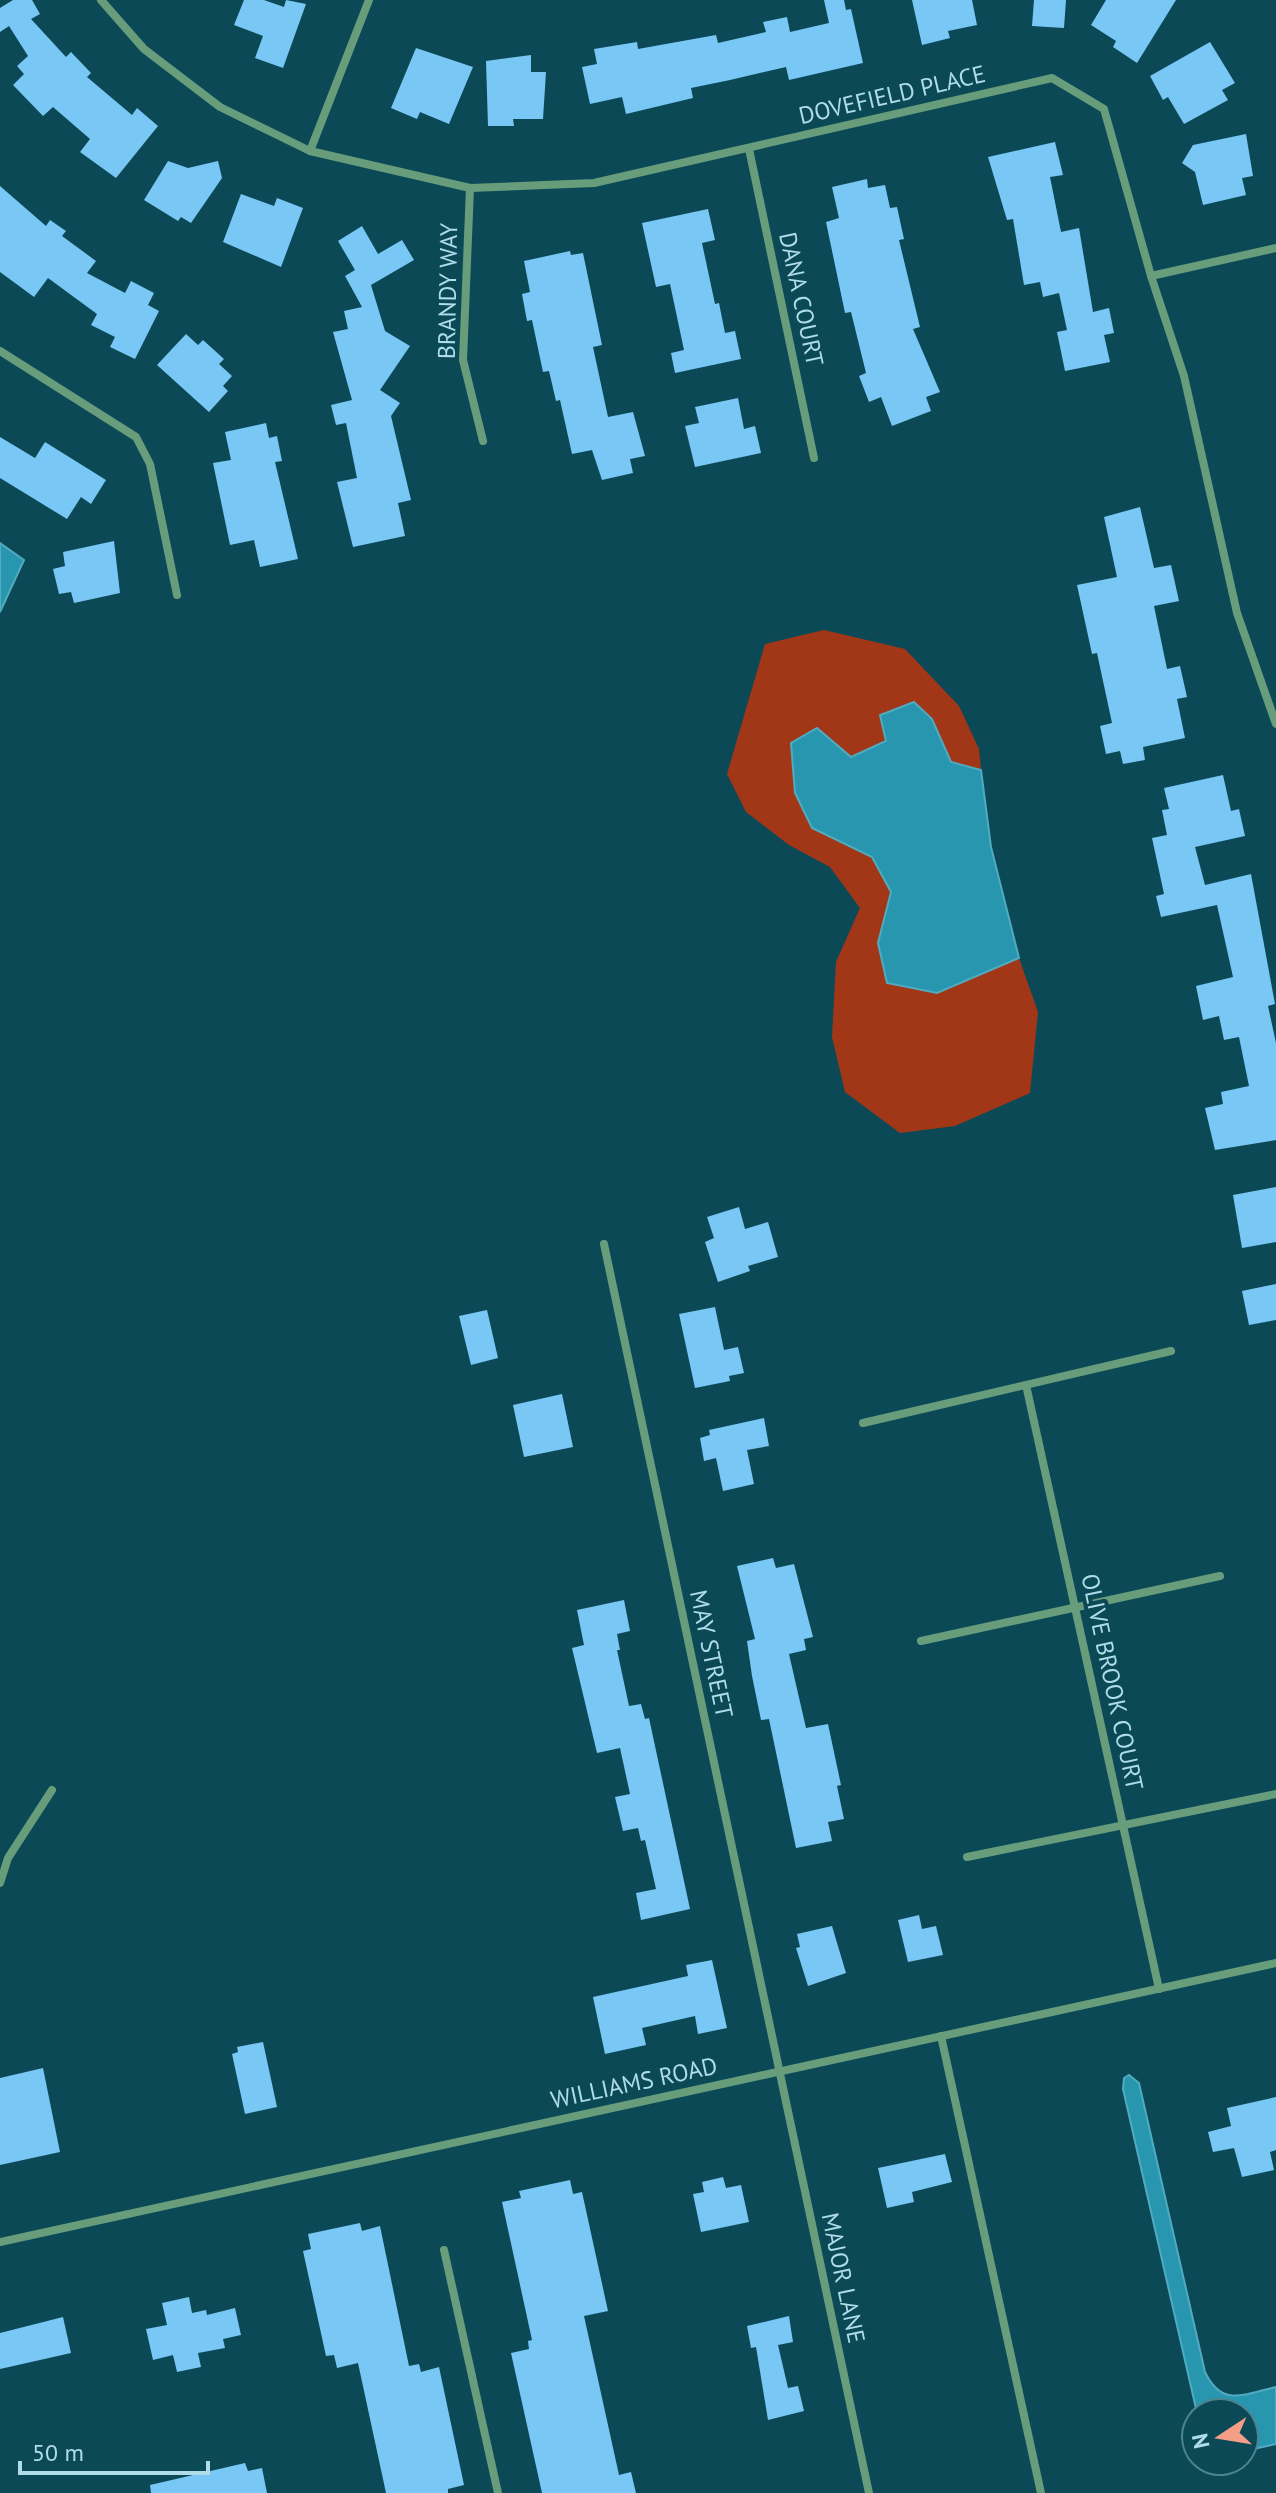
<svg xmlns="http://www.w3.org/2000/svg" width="1276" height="2493" font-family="'PT Sans',sans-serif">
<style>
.green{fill:#a23718}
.water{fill:#2796ae;stroke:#50abc0;stroke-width:2}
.building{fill:#79c7f5}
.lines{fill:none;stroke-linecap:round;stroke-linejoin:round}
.minor{stroke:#689d7c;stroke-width:8}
.labels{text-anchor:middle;stroke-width:8;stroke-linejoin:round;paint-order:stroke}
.street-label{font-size:24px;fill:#aedce9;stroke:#0c4956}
</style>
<rect width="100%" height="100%" fill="#0c4956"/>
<path class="green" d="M824,630L905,649L959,706L979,749L981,770L951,763L932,719L850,757L812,828L872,857L891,892L878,943L937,993L1019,958L1038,1012L1030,1093L955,1126L900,1133L845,1092L832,1037L836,962L860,908L830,867L789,845L746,812L727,774L765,644Z"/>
<g class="water">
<path d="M0,543L24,560L0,612Z"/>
<path d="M914,702L932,719L951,762L981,770L991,847L1019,958L937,993L887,983L878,943L891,892L872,857L812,828L795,793L791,743L817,728L851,757L886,741L880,715Z"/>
<path d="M1129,2075L1139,2083L1205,2372C1222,2408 1244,2394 1276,2387V2444L1244,2451V2413H1197L1123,2089L1124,2078Z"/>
</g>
<g class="building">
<path d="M13,0H32L40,14L31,19L66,57L71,52L91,73L87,77L132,115L137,108L158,126L116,178L80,152L90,139L53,107L43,116L13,85L24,74L17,66L28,56L9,26L0,32V8Z"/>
<path d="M244,0H264L284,7L286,0L306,4L283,68L255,58L263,36L234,25Z"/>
<path d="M824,0H844L846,10L851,9L863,63L789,80L786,67L730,80L691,88L693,98L626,114L622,97L590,104L582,67L597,64L594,49L637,42L638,49L716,35L718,43L766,32L763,22L787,17L790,32L829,23Z"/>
<path d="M912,0H972L977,25L948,31L950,38L922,45Z"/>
<path d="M1034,0H1066L1064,28L1032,26Z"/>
<path d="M1106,0H1176L1137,63L1113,47L1116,41L1091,25Z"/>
<path d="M1210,42L1235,83L1222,90L1228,100L1184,124L1168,97L1163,100L1150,76Z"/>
<path d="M416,48L473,67L449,124L420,112L417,119L391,108Z"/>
<path d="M531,55V72H546L543,119H513L514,126H488L486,61Z"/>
<path d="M1246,134L1253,176L1242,178L1246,195L1203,205L1195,172L1182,163L1193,145Z"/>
<path d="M1055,142L1063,175L1050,177L1061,232L1079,228L1093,312L1109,308L1114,333L1104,335L1110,362L1065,371L1057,332L1067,330L1059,293L1043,297L1040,282L1024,285L1013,219L1007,220L988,157Z"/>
<path d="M168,161L188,168L218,161L222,178L191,223L181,217L178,221L144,200Z"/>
<path d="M867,179L868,188L885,185L890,208L897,207L904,239L899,240L920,327L913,329L940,392L926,397L931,411L892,426L881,397L869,402L859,376L866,373L851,312L845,313L826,222L839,218L832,187Z"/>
<path d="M0,186L46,226L50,220L66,231L62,236L96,261L87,273L125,293L131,281L154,293L148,305L159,311L135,359L110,347L115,337L91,325L97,314L48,278L34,297L0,272Z"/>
<path d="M241,194L274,206L277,198L303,208L281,267L223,242Z"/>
<path d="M708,209L715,240L702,243L715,304L719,303L725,333L735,331L741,359L675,373L671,353L684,350L670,284L656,287L642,223Z"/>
<path d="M362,226L378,254L402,240L414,260L371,285L385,331L410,346L380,390L400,403L391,416L411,500L398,503L405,536L353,547L337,482L357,478L346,423L336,425L331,405L352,400L333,332L348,329L344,311L362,307L345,276L355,270L338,241Z"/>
<path d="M570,251L571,255L583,253L602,345L593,347L608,417L633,412L645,456L630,459L633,473L602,480L592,450L572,454L560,400L556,401L549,371L543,372L532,320L527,321L522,294L530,292L524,261Z"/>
<path d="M186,334L198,345L203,340L224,359L219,364L232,376L223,386L228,391L209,412L157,365Z"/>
<path d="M738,398L744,429L755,426L761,453L695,467L685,426L699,423L695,407Z"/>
<path d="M266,423L269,438L277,436L282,461L275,462L298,559L260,567L254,540L230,545L213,463L231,460L225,432Z"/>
<path d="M0,437L35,458L45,442L106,480L91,504L81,497L67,519L0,478Z"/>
<path d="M1140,507L1154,568L1171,565L1179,601L1154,606L1167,669L1180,666L1187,697L1177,699L1185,738L1143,747L1145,760L1123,764L1120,751L1106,754L1100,726L1112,723L1097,653L1092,654L1077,585L1117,577L1104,517Z"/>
<path d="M114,541L120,593L74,603L71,592L59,594L53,569L65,566L63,552Z"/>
<path d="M1223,775L1231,811L1239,809L1245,836L1195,847L1205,885L1251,874L1275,1004L1268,1006L1276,1043V1140L1215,1150L1205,1108L1223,1104L1221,1092L1249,1086L1239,1037L1224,1040L1219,1016L1203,1020L1196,986L1233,977L1217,905L1161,917L1156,896L1164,894L1152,838L1167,835L1162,810L1169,809L1164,788Z"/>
<path d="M1276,1187V1242L1242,1248L1233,1195Z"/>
<path d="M739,1207L745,1229L768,1222L778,1257L748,1266L750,1271L718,1282L705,1242L714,1238L707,1217Z"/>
<path d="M1276,1284V1320L1249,1325L1242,1291Z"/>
<path d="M715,1307L724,1350L738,1347L744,1373L729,1376L730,1381L695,1388L679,1314Z"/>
<path d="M487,1310L498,1358L471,1365L459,1316Z"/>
<path d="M562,1394L573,1447L524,1457L513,1405Z"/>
<path d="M764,1418L769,1446L747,1450L754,1484L723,1491L716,1458L704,1461L700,1438L710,1435L709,1430Z"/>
<path d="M773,1558L776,1568L794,1564L813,1637L804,1639L806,1650L789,1654L806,1728L828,1724L841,1785L837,1786L844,1819L828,1822L832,1841L796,1848L769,1719L761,1720L752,1676L747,1641L755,1639L737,1566Z"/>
<path d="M624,1600L630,1631L617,1634L620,1650H617L629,1706L641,1704L645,1719L649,1718L690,1909L641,1920L636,1893L656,1889L645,1840L641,1841L638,1828L623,1831L615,1797L630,1794L620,1748L597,1753L572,1648L584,1645L577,1610Z"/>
<path d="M919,1915L922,1929L936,1926L943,1955L908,1962L898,1920Z"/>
<path d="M832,1926L846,1973L808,1986L796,1948L800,1947L797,1934Z"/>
<path d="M712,1960L727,2028L698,2034L695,2016L642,2028L646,2045L605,2054L593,1997L688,1976L686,1965Z"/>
<path d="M263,2042L277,2107L245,2114L232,2054L238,2052L237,2047Z"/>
<path d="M43,2068L60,2152L0,2165V2078Z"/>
<path d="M1276,2097V2150L1270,2152L1274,2170L1242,2177L1234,2148L1213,2152L1208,2132L1231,2126L1227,2108Z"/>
<path d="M945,2154L952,2182L912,2192L914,2202L887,2208L878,2168Z"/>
<path d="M723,2177L726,2188L741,2185L749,2222L701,2232L693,2194L704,2192L702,2182Z"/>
<path d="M570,2180L573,2194L582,2192L608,2311L584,2316L619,2475L631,2472L636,2493H542L511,2353L529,2349L528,2341L532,2340L502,2202L521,2198L519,2191Z"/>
<path d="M360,2223L362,2231L380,2226L409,2366L419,2364L421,2372L439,2367L464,2485L448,2489V2493H386L358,2363L337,2368L334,2355L326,2356L303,2251L311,2249L308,2234Z"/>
<path d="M189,2297L192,2313L206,2310L207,2315L235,2308L241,2335L223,2339L225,2348L198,2353L201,2367L177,2372L173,2355L153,2360L146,2329L167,2325L162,2303Z"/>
<path d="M789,2316L793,2342L778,2345L788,2388L798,2386L804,2411L768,2420L756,2347L751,2348L747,2326Z"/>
<path d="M63,2317L71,2353L0,2369V2333Z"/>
<path d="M245,2463L248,2471L262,2468L267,2493H151L150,2485Z"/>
</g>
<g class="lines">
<g class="minor">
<path d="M101,0L144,49L220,107L310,151L470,188L594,183L1052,78L1104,109L1151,276L1184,376L1237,613L1276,724"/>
<path d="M749,149L814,458"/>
<path d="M310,151L369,0"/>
<path d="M470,188L463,360L483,441"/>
<path d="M1151,276L1276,248"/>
<path d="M0,351L136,437L150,464L177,595"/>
<path d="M604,1244L869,2493"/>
<path d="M1026,1385L1159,1989"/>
<path d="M863,1423L1171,1351"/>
<path d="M921,1641L1220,1576"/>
<path d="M967,1857L1276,1794"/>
<path d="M0,1883L8,1858L52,1790"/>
<path d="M941,2036L1041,2493"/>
<path d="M0,2242L1276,1963"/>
<path d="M444,2250L498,2493"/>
</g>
</g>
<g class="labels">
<g class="street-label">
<text transform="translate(892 95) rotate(-13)" y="8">DOVEFIELD PLACE</text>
<text transform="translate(448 291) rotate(-89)" y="8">BRANDY WAY</text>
<text transform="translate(801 299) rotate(78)" y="8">DANA COURT</text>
<text transform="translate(711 1654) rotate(78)" y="8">MAY STREET</text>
<text transform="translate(1112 1682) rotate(78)" y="8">OLIVE BROOK COURT</text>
<text transform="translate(634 2083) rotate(-12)" y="8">WILLIAMS ROAD</text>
<text transform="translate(843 2278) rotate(78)" y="8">MAJOR LANE</text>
</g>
</g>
<g transform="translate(1220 2437) rotate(258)"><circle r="38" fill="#0c4956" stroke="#4d8491" stroke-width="2"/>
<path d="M0-6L14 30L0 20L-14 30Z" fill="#f49e87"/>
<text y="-12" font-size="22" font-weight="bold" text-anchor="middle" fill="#aedce9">N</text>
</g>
<path d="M20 2461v12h188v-12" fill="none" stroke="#aedce9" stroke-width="4"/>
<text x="32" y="2461" font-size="24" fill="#aedce9" stroke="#0c4956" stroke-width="6" paint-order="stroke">50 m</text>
</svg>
